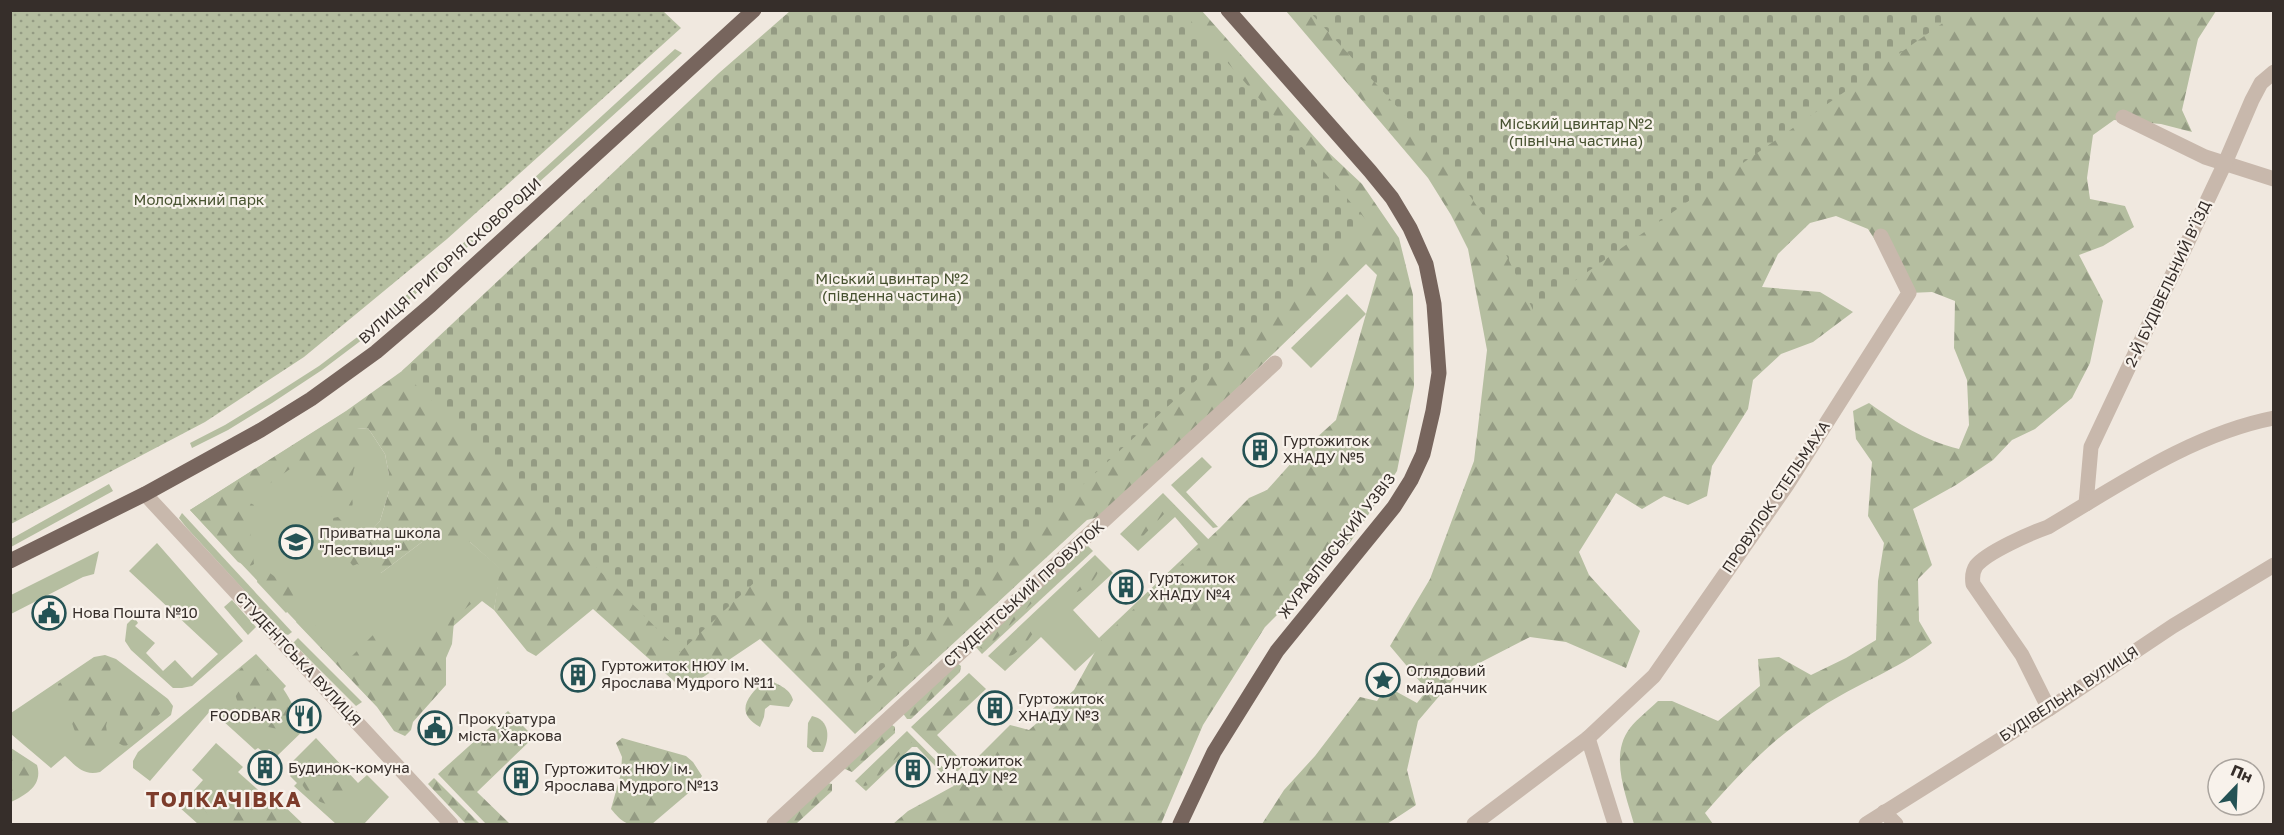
<svg xmlns="http://www.w3.org/2000/svg" width="2284" height="835" font-family="'Golos Text',sans-serif">
<style>
.grass{fill:#b5bea0}
.forest{fill:url(#forest-firs)}
.cemetery{fill:url(#cemetery-stones)}
.park{fill:url(#park-dots)}
.lines{fill:none;stroke-linecap:round;stroke-linejoin:round}
.minor{stroke:#c8b8ac;stroke-width:15}
.major{stroke:#77655d;stroke-width:15}
.labels{text-anchor:middle;stroke-width:4.5;stroke-linejoin:round;paint-order:stroke}
.park-label{font-size:15px;fill:#475230;stroke:#f8f2eb}
.street-label{font-size:15px;fill:#362e2a;stroke:#f8f2eb}
.poi-label{font-size:15px;fill:#362e2a;stroke:#f8f2eb;text-anchor:start}
.district-label{font-size:21px;font-weight:bold;letter-spacing:1.5px;fill:#7d3c2b;stroke:#f8f2eb}
</style>
<defs>
<pattern id="forest-firs" width="22" height="20" patternUnits="userSpaceOnUse" patternTransform="scale(1.5)"><rect width="22" height="20" fill="#b5bea0"/><path d="M5 1l3.5 6h-7zM16 11l3.5 6h-7z" fill="#949b83"/></pattern>
<pattern id="cemetery-stones" width="16" height="16" patternUnits="userSpaceOnUse" patternTransform="scale(1.5)"><rect width="16" height="16" fill="#b5bea0"/><path d="M2 7V4a2 2 0 0 1 4 0v3zM10 15v-3a2 2 0 0 1 4 0v3z" fill="#949b83"/></pattern>
<pattern id="park-dots" width="8" height="8" patternUnits="userSpaceOnUse" patternTransform="scale(1.5)"><rect width="8" height="8" fill="#b5bea0"/><path d="M2 2h.1M6 6h.1" fill="none" stroke="#949b83" stroke-width="1.8" stroke-linecap="round"/></pattern>
</defs>
<rect width="100%" height="100%" fill="#f0e8df"/>
<g class="grass">
<path d="M675,49L682,53L379,327L322,370L272,403L228,430L192,448L190,443L225,425L269,398L319,366L376,323Z"/>
<path d="M1347,294L1366,314L1311,368L1291,348Z"/>
<path d="M347,411L357,429L368,428L385,454L389,475V491L380,521L368,534L381,573L422,542H470L501,569L494,610L482,601L370,699L190,510Z"/>
<path d="M1202,457L1212,467L1186,492L1218,527L1213,528L1171,485Z"/>
<path d="M109,484L113,491L11,547V539Z"/>
<path d="M1163,493L1212,543L1075,671L1041,637L1005,671L988,656L1095,555L1113,573L1073,610L1099,638L1198,544L1175,517L1138,551L1120,534Z"/>
<path d="M182,513L292,632L288,635L283,633L186,527L179,518Z"/>
<path d="M1084,542L1093,551L982,654L974,645Z"/>
<path d="M157,543L243,641L192,686L182,688H173L131,650L125,641L127,624L134,617L138,623L135,626L155,643L146,653L163,671L175,660L192,678L218,654L129,571Z"/>
<path d="M99,551L94,574L83,577L11,614V595Z"/>
<path d="M232,600L256,627L248,635L224,607Z"/>
<path d="M298,638L362,702L356,706L293,643Z"/>
<path d="M256,654L286,686L277,696L308,726L277,756L269,749L265,753L258,748L255,750L211,710L150,781L133,768V761L138,752Z"/>
<path d="M105,655L116,659L168,699L173,706L171,715L100,772C83,776 76,766 65,756L51,768L11,734V713L94,657Z"/>
<path d="M969,673L986,689L937,735L965,764L957,772L911,727Z"/>
<path d="M907,731L960,785L956,788L917,747H912L866,791L855,781Z"/>
<path d="M316,738L358,783L367,775L389,797L364,824H336L294,786L297,783L290,776L293,771L288,766Z"/>
<path d="M216,743L243,767L238,772L274,804L278,800L303,824H198L179,807L203,780L192,770Z"/>
</g>
<g class="forest">
<path d="M799,11H1202L1327,151L1362,184L1399,238L1413,295L1414,386L1397,471L1351,541L1265,627L1203,725L1161,824H893L908,811L970,777L977,758L1010,725L1029,730L1074,690L1102,639L1220,528L1249,498L1267,490L1302,451L1336,420L1377,275L1366,264L1106,515L1087,520L855,734L760,639L684,690L593,609L536,656L527,651L494,610L500,569L470,542H422L381,573L357,564L353,566L348,560L349,554L333,535V518L338,517L352,532L368,533L380,521L389,491V475L385,454L368,428L357,429L364,447L354,469L349,494C355,501 353,507 348,513C315,503 321,488 305,464H297L269,484L248,494V502L254,505L249,524L254,564L249,567L238,562L190,510L346,411L402,371Z"/>
<path d="M1286,11H2216L2198,39L2182,110L2192,132L2161,124L2114,120L2093,135L2087,178L2090,199L2125,206L2134,227L2103,246L2079,255L2103,301L2090,363L2072,398L2035,429L2012,440L1993,460L1956,485L1913,509L1932,565L1918,579L1919,621L1932,643C1897,670 1856,684 1820,708C1774,737 1741,772 1705,813L1713,824H1634C1626,795 1609,755 1630,728C1638,718 1649,710 1658,701H1672L1718,721L1760,686L1758,659L1779,657L1811,675L1846,658L1876,640L1878,581L1884,543L1868,516L1872,462L1856,439L1853,411L1869,403C1899,424 1923,440 1959,449L1969,425L1967,380L1954,348L1955,301L1932,292L1909,293L1868,229L1836,216L1810,223L1778,254L1762,287L1820,292L1853,312L1813,342L1781,354L1753,380L1748,409L1712,466L1707,496L1688,505L1664,496L1642,509L1616,493L1579,552L1589,575L1640,631L1626,668L1566,642L1530,637L1458,674L1418,721L1407,770L1416,805L1387,824H1262L1284,790L1315,756L1360,697L1377,701L1384,690L1397,692L1417,703L1427,690L1390,646L1430,579L1474,461L1487,350L1468,249L1451,215L1428,178Z"/>
<path d="M1202,462L1207,468L1182,494L1177,486L1195,465Z"/>
<path d="M1164,497L1174,505L1179,515L1174,512L1165,513L1142,537L1135,541L1126,537V531Z"/>
<path d="M1095,559L1099,566C1099,579 1082,594 1069,593L1066,589L1071,582Z"/>
<path d="M267,571L299,594L295,604L286,613L257,582L258,577Z"/>
<path d="M466,595L472,600V603L459,614L454,621L452,644L446,658V685L413,722L411,730L405,736L394,731L377,707L296,622L302,612L308,613L316,620V628L347,661L382,626L405,650Z"/>
<path d="M1032,596L1034,601L985,650L978,647L979,643Z"/>
<path d="M1037,616L1040,622C1032,635 1019,657 1002,659L997,652L1024,625Z"/>
<path d="M258,658C273,674 297,702 298,724L290,731C246,723 244,725 231,681L241,668Z"/>
<path d="M104,660L112,664L107,683V691L112,701L106,726L109,745L105,751C99,752 93,753 87,750C77,744 68,713 68,702L58,694V684L92,663Z"/>
<path d="M957,663L961,666L960,672L911,719H907L902,712Z"/>
<path d="M137,679L148,684L167,705C160,718 141,725 138,737L125,747L117,742L122,693L130,689L134,681Z"/>
<path d="M767,679C777,684 790,688 793,700L789,707L770,705L765,709L764,717L760,727C732,712 750,693 767,679Z"/>
<path d="M965,681H970L974,687L975,693L937,731L934,744C926,739 918,733 920,723Z"/>
<path d="M508,711L534,737L477,792L510,824H486L438,774Z"/>
<path d="M812,716C830,720 830,738 823,752H813L807,747L808,723Z"/>
<path d="M892,725L895,727V733L852,772L845,769L846,764Z"/>
<path d="M907,737L912,739V742L871,784L865,786L862,785V779L903,738Z"/>
<path d="M622,738L686,756L693,762L702,776L692,790L652,824C629,825 626,827 611,809L621,773L622,757L616,743Z"/>
<path d="M11,748L37,765C43,785 27,794 11,802Z"/>
<path d="M321,751C331,758 344,771 348,782L340,804C336,804 330,805 326,804C310,800 297,783 299,768Z"/>
<path d="M434,778L480,824H466L428,784Z"/>
<path d="M828,783L832,784V791L796,824H781Z"/>
<path d="M217,793C240,797 254,791 272,808C278,814 281,817 283,824H216L205,811L204,802Z"/>
</g>
<g class="cemetery">
<path d="M790,11H1182L1368,222L862,688L757,580L680,652L402,371L719,73Z"/>
<path d="M1309,11H1960L1533,310L1496,234L1444,158Z"/>
</g>
<path class="park" d="M663,11L681,28L447,239L304,357L205,422L11,524V11Z"/>
<g class="lines">
<g class="minor">
<path d="M2123,117L2205,157L2274,179"/>
<path d="M145,494L451,824"/>
<path d="M2086,504L2091,447L2225,163L2252,100L2261,83L2274,72"/>
<path d="M2049,709L2022,655L1973,584C1972,577 1972,572 1976,566C1987,552 2031,533 2048,527C2119,485 2192,434 2274,418"/>
<path d="M1588,738L1654,676L1787,485L1909,293L1881,236"/>
<path d="M1884,812L1896,824"/>
<path d="M774,824L1275,363"/>
<path d="M1474,824L1588,738L1615,824"/>
<path d="M1866,824L2049,709L2173,626L2274,565"/>
</g>
<g class="major">
<path d="M10,561L145,494L261,430L311,399L376,352L431,305L754,10"/>
<path d="M1180,824L1214,752L1277,651L1394,507L1411,480L1423,454L1433,411L1439,373L1434,304L1426,264L1410,228L1392,198L1370,171L1228,10"/>
</g>
</g>
<defs>
<symbol id="building-ring" viewBox="-11 -11 22 22"><circle r="9.5" fill="#f8f2eb" stroke="#245254" stroke-width="1.5"/><path d="M-4-6H4V6H1V3H-1V6H-4ZM-2.5-4.3h1.7v1.8h-1.7ZM.8-4.3h1.7v1.8H.8ZM-2.5-1h1.7V.8h-1.7ZM.8-1h1.7V.8H.8Z" fill="#245254"/></symbol>
<symbol id="school-ring" viewBox="-11 -11 22 22"><circle r="9.5" fill="#f8f2eb" stroke="#245254" stroke-width="1.5"/><path d="M0-5L7-2L0 1L-7-2ZM-4 1L0 2.5L4 1V4Q0 6-4 4Z" fill="#245254"/></symbol>
<symbol id="civic-ring" viewBox="-11 -11 22 22"><circle r="9.5" fill="#f8f2eb" stroke="#245254" stroke-width="1.5"/><path d="M-.6-6.5H3V-4.5H.6V-3L4-1V1h2V6H-6V1h2V-1L-.6-3ZM-1.2 2.5V6h2.4V2.5Z" fill="#245254"/></symbol>
<symbol id="sight-ring" viewBox="-11 -11 22 22"><circle r="9.5" fill="#f8f2eb" stroke="#245254" stroke-width="1.5"/><path d="M0-6L1.8-2.2L6-1.7L2.9 1.2L3.7 5.4L0 3.3L-3.7 5.4L-2.9 1.2L-6-1.7L-1.8-2.2Z" fill="#245254"/></symbol>
<symbol id="restaurant-ring" viewBox="-11 -11 22 22"><circle r="9.5" fill="#f8f2eb" stroke="#245254" stroke-width="1.5"/><path d="M-5-6h1v4h1v-4h1v4h1v-4h1v5L-1.5 .5V6h-2V.5L-5-1ZM5-6V6H3V1.5H1.5Q1.5-4 5-6Z" fill="#245254"/></symbol>
</defs>
<g fill-rule="evenodd">
<use href="#building-ring" x="1241" y="431" width="38" height="38"/>
<use href="#school-ring" x="277" y="523" width="38" height="38"/>
<use href="#building-ring" x="1107" y="568" width="38" height="38"/>
<use href="#civic-ring" x="30" y="594" width="38" height="38"/>
<use href="#building-ring" x="559" y="656" width="38" height="38"/>
<use href="#sight-ring" x="1364" y="661" width="38" height="38"/>
<use href="#building-ring" x="976" y="689" width="38" height="38"/>
<use href="#restaurant-ring" x="285" y="697" width="38" height="38"/>
<use href="#civic-ring" x="416" y="709" width="38" height="38"/>
<use href="#building-ring" x="246" y="749" width="38" height="38"/>
<use href="#building-ring" x="894" y="751" width="38" height="38"/>
<use href="#building-ring" x="502" y="759" width="38" height="38"/>
</g>
<g class="labels">
<g class="park-label">
<text x="1576" y="129">Міський цвинтар №2<tspan x="1576" dy="17">(північна частина)</tspan></text>
<text x="199" y="205">Молодіжний парк</text>
<text x="892" y="284">Міський цвинтар №2<tspan x="892" dy="17">(південна частина)</tspan></text>
</g>
<g class="street-label">
<text transform="translate(450 261) rotate(-42)" y="5">ВУЛИЦЯ ГРИГОРІЯ СКОВОРОДИ</text>
<text transform="translate(2168 284) rotate(-65)" y="5">2-Й БУДІВЕЛЬНИЙ В’ЇЗД</text>
<text transform="translate(1776 497) rotate(-56)" y="5">ПРОВУЛОК СТЕЛЬМАХА</text>
<text transform="translate(1337 546) rotate(-52)" y="5">ЖУРАВЛІВСЬКИЙ УЗВІЗ</text>
<text transform="translate(1024 594) rotate(-42)" y="5">СТУДЕНТСЬКИЙ ПРОВУЛОК</text>
<text transform="translate(298 659) rotate(47)" y="5">СТУДЕНТСЬКА ВУЛИЦЯ</text>
<text transform="translate(2069 694) rotate(-33)" y="5">БУДІВЕЛЬНА ВУЛИЦЯ</text>
</g>
<g class="poi-label">
<text x="1283" y="446">Гуртожиток<tspan x="1283" dy="17">ХНАДУ №5</tspan></text>
<text x="319" y="538">Приватна школа<tspan x="319" dy="17">"Лествиця"</tspan></text>
<text x="1149" y="583">Гуртожиток<tspan x="1149" dy="17">ХНАДУ №4</tspan></text>
<text x="72" y="618">Нова Пошта №10</text>
<text x="601" y="671">Гуртожиток НЮУ ім.<tspan x="601" dy="17">Ярослава Мудрого №11</tspan></text>
<text x="1406" y="676">Оглядовий<tspan x="1406" dy="17">майданчик</tspan></text>
<text x="1018" y="704">Гуртожиток<tspan x="1018" dy="17">ХНАДУ №3</tspan></text>
<text x="281" y="721" text-anchor="end">FOODBAR</text>
<text x="458" y="724">Прокуратура<tspan x="458" dy="17">міста Харкова</tspan></text>
<text x="936" y="766">Гуртожиток<tspan x="936" dy="17">ХНАДУ №2</tspan></text>
<text x="288" y="773">Будинок-комуна</text>
<text x="544" y="774">Гуртожиток НЮУ ім.<tspan x="544" dy="17">Ярослава Мудрого №13</tspan></text>
</g>
<g class="district-label">
<text x="224" y="807">ТОЛКАЧІВКА</text>
</g>
</g>
<rect width="2284" height="835" fill="none" stroke="#362e2a" stroke-width="24"/>
<g transform="translate(2236 787) rotate(23)"><circle r="28" fill="#f8f2eb" stroke="#aaa49e" stroke-width="1.5"/>
<path d="M0-4.5L10 22L0 15L-10 22Z" fill="#245254"/>
<text y="-9" font-size="16" font-weight="bold" text-anchor="middle" fill="#362e2a">Пн</text>
</g>
</svg>
